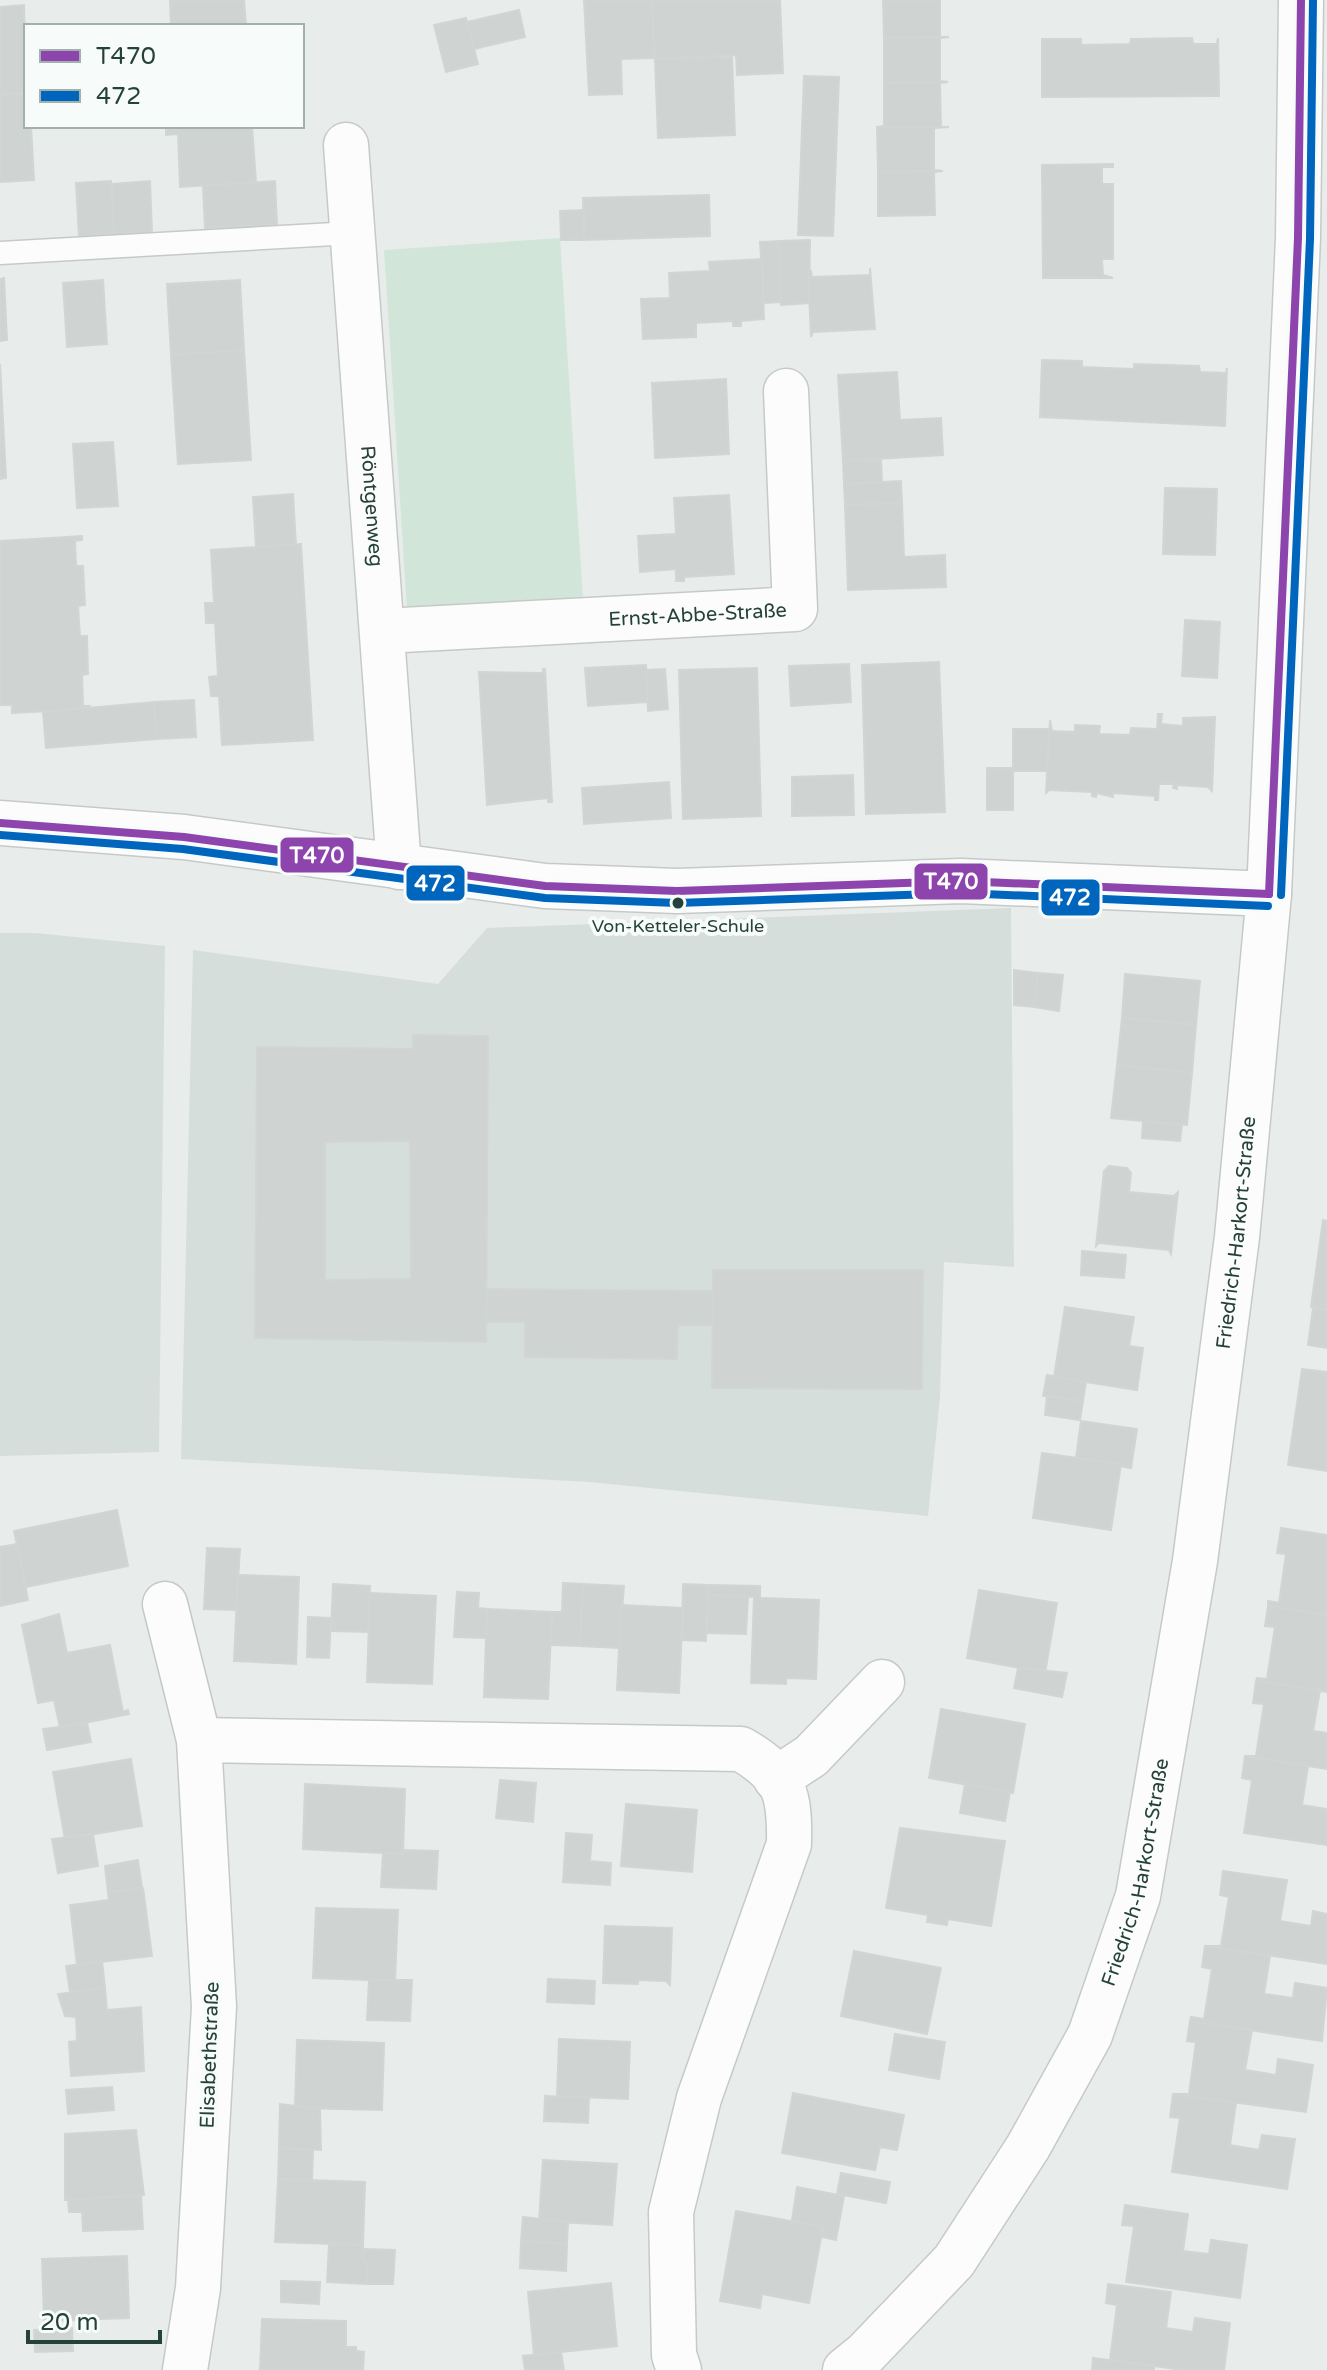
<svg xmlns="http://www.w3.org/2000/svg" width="1327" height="2370" font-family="'Varela Round',sans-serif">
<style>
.built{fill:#d6dedb}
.green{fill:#d1e6d8}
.building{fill:#cfd4d2;stroke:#d1d6d4;stroke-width:2;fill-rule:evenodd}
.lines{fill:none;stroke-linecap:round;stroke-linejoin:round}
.lane-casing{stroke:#c5cac8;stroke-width:25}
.street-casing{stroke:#c5cac8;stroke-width:47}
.lane{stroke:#fcfcfc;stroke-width:22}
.street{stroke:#fcfcfc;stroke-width:44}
.bus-1-casing{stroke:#f7fbf9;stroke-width:14}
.bus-2-casing{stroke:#f7fbf9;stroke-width:14}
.bus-1{stroke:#8e44ad;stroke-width:8}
.bus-2{stroke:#0065bd;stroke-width:8}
.bus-dot{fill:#24423a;stroke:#f7fbf9;stroke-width:3}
.labels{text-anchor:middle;stroke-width:8;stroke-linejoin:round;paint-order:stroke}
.bus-label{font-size:18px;fill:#24423a;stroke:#f7fbf9}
.street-label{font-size:20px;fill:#24423a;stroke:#f7fbf9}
.line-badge{stroke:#f7fbf9;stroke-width:3}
.badge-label{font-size:22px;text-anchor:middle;font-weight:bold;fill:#fff}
</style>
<rect width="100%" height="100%" fill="#e8edeb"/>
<g class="built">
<path d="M1011,908L1014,1267L944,1262L940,1397L928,1516L589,1482L181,1459L193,950L438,984L487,928Z"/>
<path d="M36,933L165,946L159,1452L0,1456V933Z"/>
</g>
<path class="green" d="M560,238L583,599L407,610L384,250Z"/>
<g class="building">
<path d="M170,0H244L246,26H171Z"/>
<path d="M584,0H652L654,58L621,59L622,94L589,95Z"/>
<path d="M652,0H780L783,73L737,75L736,55L655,59Z"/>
<path d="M883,0H940V37H949L884,38Z"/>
<path d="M24,5L26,93L0,95V7Z"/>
<path d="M519,10L525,37L474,49L467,22Z"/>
<path d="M466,18L478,64L446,72L434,25Z"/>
<path d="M884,38L949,37L940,38V81L948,82L884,83Z"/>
<path d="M1192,38L1193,44H1217L1218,38L1219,96L1042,97V39H1081V45L1130,44L1131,39Z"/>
<path d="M732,57L735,135L658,138L655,59Z"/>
<path d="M804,76L839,77L833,236L798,235Z"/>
<path d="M948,82L940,83L941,127H877L884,126V83Z"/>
<path d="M26,93V126H31L34,180L0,182V95Z"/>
<path d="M166,126H252L256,182L180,187L178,134L166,135Z"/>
<path d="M877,127H949L934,128V170L943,171L878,172Z"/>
<path d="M1113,164V167H1102V184H1113V259H1102L1103,275L1113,278H1043L1042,165Z"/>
<path d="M878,172L943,171L934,172L935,215L878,216Z"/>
<path d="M111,181L114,234L79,236L76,183Z"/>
<path d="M150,181L152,232L114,234L112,184Z"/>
<path d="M275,181L277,225L205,228L203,186Z"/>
<path d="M709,195L710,236L584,240L583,198Z"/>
<path d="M584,210V240H561L560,211Z"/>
<path d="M810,240L809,303L781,305L779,241Z"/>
<path d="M779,241L781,302L764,303L760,242Z"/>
<path d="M762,259L764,319L741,321V326H733V321L696,323V337L643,339L641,299L670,298L669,273L710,271L709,262Z"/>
<path d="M870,268L875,329L813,332L811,337L808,272L811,271L812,277L870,275Z"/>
<path d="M4,278L7,340L0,341V279Z"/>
<path d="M103,280L107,344L67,347L63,283Z"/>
<path d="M240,280L244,350L171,355L167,284Z"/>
<path d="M244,350L251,460L178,464L171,355Z"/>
<path d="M1042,360L1082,361V367L1134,369V364L1199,366L1200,372L1226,373L1227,368L1225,426L1040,417Z"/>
<path d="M0,364L6,478L0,479Z"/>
<path d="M897,372L900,420L941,418L943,455L843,461L838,375Z"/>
<path d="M726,379L729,454L655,458L652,383Z"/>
<path d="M113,442L118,506L77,508L73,444Z"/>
<path d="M881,460L882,482L844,484L843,461Z"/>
<path d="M901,481L902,503L845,505L844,484Z"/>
<path d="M1165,488L1217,489L1215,555L1163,554Z"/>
<path d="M293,494L296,545L256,547L253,497Z"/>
<path d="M729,495L734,574L684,577V581H676V569L640,572L638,536L676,534L674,498Z"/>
<path d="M902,503L904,557L945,555L946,587L848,590L845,505Z"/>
<path d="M82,536V540L75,541L76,566H83L85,605L78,606L80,636H87L88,674L82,675L83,706H90V709L12,713V705H0V541Z"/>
<path d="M301,544L313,740L222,745L219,696H211L209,677L218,676L215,623H206L205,603H214L211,550Z"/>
<path d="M1185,620L1220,622L1217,678L1182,676Z"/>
<path d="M939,662L945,812L866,814L862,665Z"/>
<path d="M849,664L851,702L791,706L789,666Z"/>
<path d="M646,665L647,702L588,706L585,668Z"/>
<path d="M757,668L761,816L683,819L679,670Z"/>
<path d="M543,669H545L552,802H548V798L487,805L479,672L543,673Z"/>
<path d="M665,669L668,709L648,711L646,670Z"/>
<path d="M194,700L196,737L156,739L154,702Z"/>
<path d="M154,702L156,739L46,748L43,712Z"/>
<path d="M1158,714H1162L1161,724L1183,726V718L1215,717L1212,791L1208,787L1177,785V789L1173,788L1174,784H1159L1158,800H1155V796L1113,793V797L1097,793L1096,797L1092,796V792L1049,790L1046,793L1050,720L1052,731L1075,732V725L1100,726L1099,734L1130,735L1131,728L1157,729Z"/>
<path d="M1013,729H1049L1047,771H1013Z"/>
<rect x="987" y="768" width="26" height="42"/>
<path d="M853,775L854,815L792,816V777Z"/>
<path d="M669,782L671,818L584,824L582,788Z"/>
<path d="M1014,970L1038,973L1034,1007L1014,1005Z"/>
<path d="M1038,973L1063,975L1059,1011L1034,1007Z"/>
<path d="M1125,974L1200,981L1196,1025L1122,1018Z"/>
<path d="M1122,1018L1196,1025L1192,1073L1117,1065Z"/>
<path d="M413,1035L488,1036L486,1342L255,1338L257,1047L413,1049ZM410,1141L411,1279L325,1280V1142Z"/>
<path d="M1117,1065L1192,1073L1187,1125L1111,1118Z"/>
<path d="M1143,1121L1182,1125L1180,1141L1142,1138Z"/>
<path d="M1109,1166L1127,1168L1131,1173L1129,1192L1174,1196L1178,1192L1171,1254L1169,1250L1099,1243L1096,1246L1104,1171Z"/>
<path d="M1323,1220L1327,1221V1310L1311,1307Z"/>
<path d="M1082,1251L1126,1255L1124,1278L1081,1275Z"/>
<path d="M713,1270H923L922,1389L712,1388Z"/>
<path d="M487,1289L713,1291V1325H678L677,1359L525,1357V1322H486Z"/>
<path d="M1065,1307L1134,1317L1129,1346L1143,1348L1137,1390L1054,1377Z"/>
<path d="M1313,1308L1327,1310V1348L1308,1345Z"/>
<path d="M1302,1369L1327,1372V1471L1288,1465Z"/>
<path d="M1047,1375L1086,1382L1083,1401L1043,1396Z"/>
<path d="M1047,1396L1083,1401L1080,1420L1045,1415Z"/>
<path d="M1081,1421L1137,1429L1131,1468L1076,1458Z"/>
<path d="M1042,1453L1121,1464L1111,1530L1033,1518Z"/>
<path d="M117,1510L128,1566L26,1587L14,1531Z"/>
<path d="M1281,1528L1327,1535V1615L1268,1606V1601L1279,1603L1286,1554L1277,1553Z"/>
<path d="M17,1544L28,1600L0,1606V1547Z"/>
<path d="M207,1548L240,1549L236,1610L204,1609Z"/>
<path d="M238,1575L299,1577L296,1664L234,1661Z"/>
<path d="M563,1583L583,1584L580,1646L551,1645L552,1612H562Z"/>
<path d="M333,1584L370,1586L368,1632L331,1631Z"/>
<path d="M583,1584L624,1586L619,1648L580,1646Z"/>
<path d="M683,1584L708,1585L706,1641L682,1640Z"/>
<path d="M708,1585L760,1586V1598L819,1600L816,1679L786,1678V1684L751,1683L754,1597L708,1595Z"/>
<path d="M979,1590L1057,1603L1045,1673L967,1658Z"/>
<path d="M457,1592L479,1593L478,1608L487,1609L486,1638L454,1637Z"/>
<path d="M370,1593L436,1596L432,1684L367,1682Z"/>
<path d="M708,1595L748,1597L746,1634L707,1633Z"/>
<path d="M621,1605L683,1608L679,1693L617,1690Z"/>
<path d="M1268,1606L1327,1615V1692L1256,1681L1257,1678L1267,1679L1275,1627L1265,1626Z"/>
<path d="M487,1609L552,1612L548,1699L484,1697Z"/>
<path d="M59,1614L67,1653L110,1645L123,1712L128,1710L129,1714L60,1728L54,1700L38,1703L22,1625Z"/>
<path d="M308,1617L331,1618L329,1658L307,1657Z"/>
<path d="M1018,1668L1067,1673L1062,1697L1014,1688Z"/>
<path d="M1256,1681L1320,1690L1313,1731L1327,1733V1769L1245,1756H1256L1264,1704L1253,1703Z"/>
<path d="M941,1709L1025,1724L1013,1793L929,1778Z"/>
<path d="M87,1723L91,1742L47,1750L43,1729Z"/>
<path d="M1245,1756L1308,1766L1302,1805L1327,1809V1845L1244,1833L1252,1780L1242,1778Z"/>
<path d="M131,1759L142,1826L65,1839L53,1772Z"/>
<path d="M500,1780L536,1783L533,1822L496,1818Z"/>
<path d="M305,1784L405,1789L403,1854L303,1849Z"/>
<path d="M965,1784L1010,1792L1005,1821L960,1813Z"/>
<path d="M626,1804L697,1810L692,1872L621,1866Z"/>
<path d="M900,1828L1005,1841L991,1926L948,1919L947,1925L927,1922L928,1915L886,1908Z"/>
<path d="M566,1833L592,1835L590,1861L611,1863L610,1885L563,1882Z"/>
<path d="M93,1834L98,1866L58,1873L52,1839Z"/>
<path d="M404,1850L438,1851L436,1889L381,1887L383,1853L403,1854Z"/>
<path d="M138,1860L142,1888L108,1892L105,1866Z"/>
<path d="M1223,1871L1287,1880L1280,1921L1311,1926L1313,1911L1327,1914V1964L1205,1946H1221L1229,1897L1220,1895Z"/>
<path d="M143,1888L152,1956L77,1965L70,1905L109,1900L108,1892Z"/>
<path d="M316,1908L398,1910L395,1981L313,1978Z"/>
<path d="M605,1926L672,1928L670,1985L666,1981L638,1980V1984L603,1983Z"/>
<path d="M1205,1946L1270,1956L1264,1994L1293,1998L1295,1983L1327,1988L1322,2041L1190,2021L1191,2017L1204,2019L1212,1969L1202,1967Z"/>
<path d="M854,1951L941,1968L927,2034L841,2016Z"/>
<path d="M102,1961L105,1988L70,1992L66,1966Z"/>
<path d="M548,1979L595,1981L594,2004L547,2002Z"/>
<path d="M369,1980H412L410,2021L367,2020Z"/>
<path d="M105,1988L107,2010L141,2007L144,2071L71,2076L69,2042L77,2041L76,2017L65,2016L58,1994Z"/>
<path d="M1190,2021L1252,2030L1245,2070L1276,2075L1278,2059L1313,2065L1306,2112L1173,2094H1189L1196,2042L1187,2041Z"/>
<path d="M895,2034L945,2042L939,2079L889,2070Z"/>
<path d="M559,2039L630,2042L628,2099L557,2096Z"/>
<path d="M297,2040L384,2043L382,2110L295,2108Z"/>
<path d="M112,2087L114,2110L68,2114L66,2090Z"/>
<path d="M793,2093L904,2115L897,2150L880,2147L875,2170L782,2153Z"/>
<path d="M1173,2094L1236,2103L1230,2145L1259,2150L1262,2135L1295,2139L1287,2189L1172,2172L1180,2118L1170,2117Z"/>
<path d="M545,2096L589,2098L588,2123L544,2121Z"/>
<path d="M280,2104L320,2109L321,2150L279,2148Z"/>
<path d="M136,2130L144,2195L65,2200V2134Z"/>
<path d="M279,2148L313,2150L312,2181L278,2179Z"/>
<path d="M543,2160L617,2164L612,2225L539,2221Z"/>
<path d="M841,2173L890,2182L886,2203L837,2194Z"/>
<path d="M278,2179L365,2182L363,2245L275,2242Z"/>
<path d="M797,2187L844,2196L836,2240L822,2237L823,2227L792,2220Z"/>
<path d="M141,2195L143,2229L83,2231L82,2212H69L68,2200Z"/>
<path d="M1125,2205L1188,2214L1183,2251L1209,2254L1211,2240L1247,2245L1240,2298L1126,2282L1134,2226L1122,2225Z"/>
<path d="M736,2211L823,2227L809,2303L762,2294L760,2308L720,2301Z"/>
<path d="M523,2217L568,2222L567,2244L521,2241Z"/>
<path d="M521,2241L567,2244L566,2271L520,2268Z"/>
<path d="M329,2244L363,2245V2261H368L367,2284L327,2282Z"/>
<path d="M363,2249L395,2250L393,2284H367L368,2261H363Z"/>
<path d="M127,2256L129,2318L44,2321L42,2259Z"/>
<path d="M281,2281L320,2282L319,2304L281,2302Z"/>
<path d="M611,2283L617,2346L534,2355L528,2292Z"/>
<path d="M1108,2284L1171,2292L1166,2328L1193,2332L1195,2318L1230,2323L1224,2370H1182L1110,2360L1117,2305L1106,2303Z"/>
<path d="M262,2319L346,2321V2347H356V2351L364,2352L363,2370H260Z"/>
<path d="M72,2328L73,2351L35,2352L34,2330Z"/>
<path d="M561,2352L564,2370H525L523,2356Z"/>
<path d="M1093,2358L1154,2366V2370H1092Z"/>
</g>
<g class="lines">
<defs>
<path id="lane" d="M0,253L352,233"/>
<g id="street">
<path id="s1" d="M346,145L399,867"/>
<path id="s2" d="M384,631L795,609L786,391"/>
<path d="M0,823L184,837L545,886L677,891L961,881L1269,894"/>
<path d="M165,1604L199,1740L214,2007L198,2288L185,2370"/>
<path d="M199,1740L741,1749C786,1775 790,1794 789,1844L699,2098L671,2212L674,2355L679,2370"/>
<path d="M776,1779L811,1756L882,1682"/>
<path id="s3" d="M845,2370L866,2353L954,2261L1028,2147L1090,2035L1138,1896L1195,1561L1237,1237L1269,894L1298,238L1301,0"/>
</g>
</defs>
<use href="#lane" class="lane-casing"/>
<use href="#street" class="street-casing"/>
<use href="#lane" class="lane"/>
<use href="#street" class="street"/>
<defs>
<g id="bus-1">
<path d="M0,823L184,837L545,886L677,891L961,881L1269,894"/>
<path d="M1269,894L1298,238L1301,0"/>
</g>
<g id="bus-2">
<path d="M0,835L183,849L545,898L677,903L961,893L1268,906"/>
<path d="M1281,895L1310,239L1313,0"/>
</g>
</defs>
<use href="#bus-1" class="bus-1-casing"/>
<use href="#bus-2" class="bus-2-casing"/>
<use href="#bus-1" class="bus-1"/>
<use href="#bus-2" class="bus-2"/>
</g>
<circle class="bus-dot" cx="678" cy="903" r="7"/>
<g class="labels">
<g class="bus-label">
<text x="678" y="932">Von-Ketteler-Schule</text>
</g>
<g class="street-label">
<text dy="7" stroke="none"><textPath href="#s1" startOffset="362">Röntgenweg</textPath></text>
<text dy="7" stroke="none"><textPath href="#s2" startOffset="314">Ernst-Abbe-Straße</textPath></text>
<text dy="7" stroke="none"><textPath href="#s3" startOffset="1236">Friedrich-Harkort-Straße</textPath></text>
<text dy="7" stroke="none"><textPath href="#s3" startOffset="588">Friedrich-Harkort-Straße</textPath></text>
<text transform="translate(209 2055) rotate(-88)" y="7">Elisabethstraße</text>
</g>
</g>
<g class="line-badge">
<rect x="279" y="836" width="76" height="38" rx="8" fill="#8e44ad"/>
<rect x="913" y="862" width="76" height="39" rx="8" fill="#8e44ad"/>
<rect x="405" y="864" width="61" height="38" rx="8" fill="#0065bd"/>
<rect x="1040" y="878" width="61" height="39" rx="8" fill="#0065bd"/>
</g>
<g class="badge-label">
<text x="317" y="863">T470</text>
<text x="951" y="889">T470</text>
<text x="435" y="891">472</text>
<text x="1070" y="905">472</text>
</g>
<rect x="24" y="24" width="280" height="104" fill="#f7fbf9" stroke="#a3b1ad" stroke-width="2"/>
<rect x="40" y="50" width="40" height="12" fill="#8e44ad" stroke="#a3b1ad" stroke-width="2"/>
<text x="96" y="64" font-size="24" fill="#24423a">T470</text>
<rect x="40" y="90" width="40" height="12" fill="#0065bd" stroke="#a3b1ad" stroke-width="2"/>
<text x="96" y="104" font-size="24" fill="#24423a">472</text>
<path d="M28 2330v12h132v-12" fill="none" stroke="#24423a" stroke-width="4"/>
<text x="40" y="2330" font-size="24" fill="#24423a" stroke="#f7fbf9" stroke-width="6" paint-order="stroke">20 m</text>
</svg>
